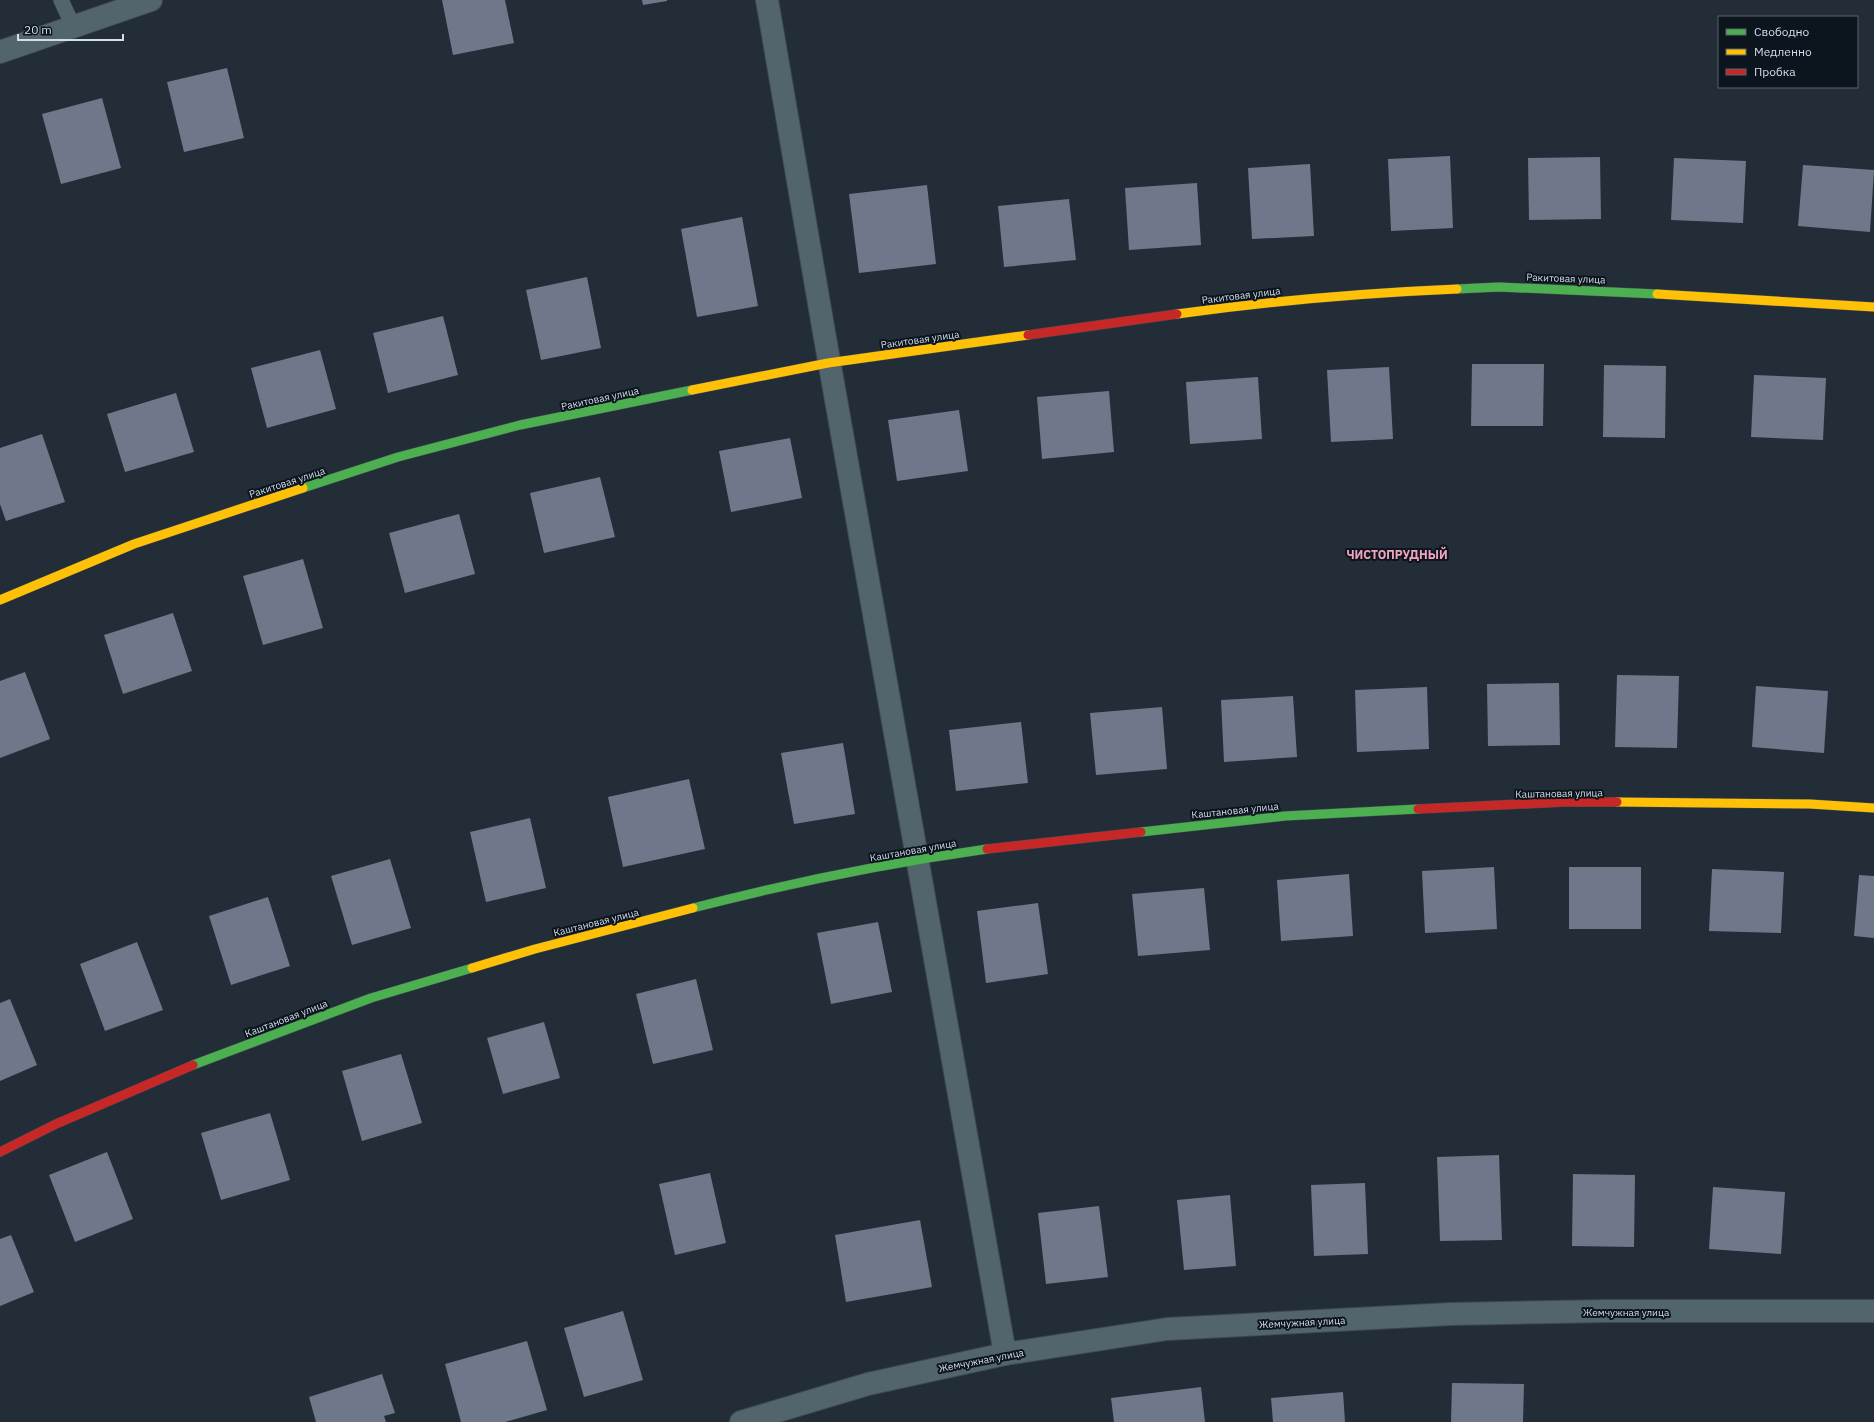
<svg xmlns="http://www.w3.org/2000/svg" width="1874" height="1422" font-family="'IBM Plex Sans',sans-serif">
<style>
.building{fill:#6f788a}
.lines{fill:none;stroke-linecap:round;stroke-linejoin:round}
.lane-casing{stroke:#404952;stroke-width:16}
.street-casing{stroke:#404952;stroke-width:24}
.fast-casing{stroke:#404952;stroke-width:10}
.slow-casing{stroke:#404952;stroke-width:10}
.jam-casing{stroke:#404952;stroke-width:10}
.lane{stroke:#52656d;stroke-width:15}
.street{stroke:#52656d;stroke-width:22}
.fast{stroke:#4caf50;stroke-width:9}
.slow{stroke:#ffc107;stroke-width:9}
.jam{stroke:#c62828;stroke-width:9}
.labels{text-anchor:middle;stroke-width:4;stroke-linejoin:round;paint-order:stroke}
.street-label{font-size:10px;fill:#d2deeb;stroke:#0c141d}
.quarter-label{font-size:12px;font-weight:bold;fill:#f2a3bf;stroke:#0c141d}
</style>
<rect width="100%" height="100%" fill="#222d37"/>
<g class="building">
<path d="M442,0H505L514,43L453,55Z"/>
<path d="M642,0H667V1L643,5Z"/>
<path d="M227,68L244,138L184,152L167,82Z"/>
<path d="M102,98L121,168L61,184L42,114Z"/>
<path d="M1450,156L1453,228L1391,231L1388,159Z"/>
<path d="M1600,157L1601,219L1529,220L1528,158Z"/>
<path d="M1674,158L1746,161L1743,223L1671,220Z"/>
<path d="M1310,164L1314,236L1252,239L1248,168Z"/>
<path d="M1803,165L1874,170L1870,232L1798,226Z"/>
<path d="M1197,183L1201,245L1129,250L1125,188Z"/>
<path d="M927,185L936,264L859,273L849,194Z"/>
<path d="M1069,199L1076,260L1004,267L998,206Z"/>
<path d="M742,217L758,306L697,317L681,229Z"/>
<path d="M587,277L601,348L541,360L526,290Z"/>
<path d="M443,316L458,375L388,393L373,333Z"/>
<path d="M320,350L336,409L267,428L251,368Z"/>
<path d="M1472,364H1544L1543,426H1471Z"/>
<path d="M1604,365L1666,366L1665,438L1603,437Z"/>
<path d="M1389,367L1393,439L1331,442L1327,370Z"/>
<path d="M1754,375L1826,378L1823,440L1751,437Z"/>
<path d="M1258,377L1262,439L1190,444L1186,382Z"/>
<path d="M1109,391L1114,452L1042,459L1037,397Z"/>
<path d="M176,393L194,452L125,472L107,414Z"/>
<path d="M959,410L968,471L897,481L888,420Z"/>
<path d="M42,434L65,502L6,521L0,504V448Z"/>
<path d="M790,438L802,498L731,512L719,451Z"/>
<path d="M600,477L615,537L544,553L530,493Z"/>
<path d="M459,514L475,574L405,593L389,533Z"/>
<path d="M303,559L323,628L263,645L243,576Z"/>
<path d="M173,613L192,671L123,694L104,635Z"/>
<path d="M25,672L50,739L0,758V681Z"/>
<path d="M1617,675L1679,676L1677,748L1615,747Z"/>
<path d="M1559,683L1560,745L1488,746L1487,684Z"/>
<path d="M1756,686L1828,691L1824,753L1752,747Z"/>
<path d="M1427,687L1429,749L1357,752L1355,690Z"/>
<path d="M1293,696L1297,757L1224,762L1221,700Z"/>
<path d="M1162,707L1167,769L1096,775L1090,713Z"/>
<path d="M1021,722L1028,783L956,791L949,730Z"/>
<path d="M843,743L855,814L794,824L781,753Z"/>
<path d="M689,779L705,849L623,867L608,797Z"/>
<path d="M530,818L546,888L486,902L470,832Z"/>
<path d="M390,859L411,928L352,945L331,876Z"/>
<path d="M1494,867L1497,929L1425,933L1422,871Z"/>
<rect x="1569" y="867" width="72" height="62"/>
<path d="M1712,869L1784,872L1781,933L1709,931Z"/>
<path d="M1349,874L1353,936L1281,941L1277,880Z"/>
<path d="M1859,875L1874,876V938L1854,936Z"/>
<path d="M1204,888L1210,950L1138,956L1132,894Z"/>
<path d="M268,897L290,966L231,985L209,916Z"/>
<path d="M1038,903L1048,974L986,983L977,911Z"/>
<path d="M878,922L892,992L831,1004L817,933Z"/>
<path d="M137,942L163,1010L105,1031L80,964Z"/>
<path d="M696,979L713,1050L653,1064L636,994Z"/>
<path d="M10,999L37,1065L0,1081V1003Z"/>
<path d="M544,1022L560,1078L503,1094L487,1038Z"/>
<path d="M401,1054L422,1123L362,1141L342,1071Z"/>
<path d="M270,1113L290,1180L221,1200L201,1133Z"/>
<path d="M107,1152L133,1219L75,1242L49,1175Z"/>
<path d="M1499,1155L1502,1240L1440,1241L1437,1157Z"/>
<path d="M710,1173L726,1243L675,1255L659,1184Z"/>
<path d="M1573,1174L1635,1175L1634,1247L1572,1246Z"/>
<path d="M1365,1183L1368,1254L1314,1256L1311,1185Z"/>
<path d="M1713,1187L1785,1192L1781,1254L1709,1249Z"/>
<path d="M1230,1195L1236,1266L1184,1270L1177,1200Z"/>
<path d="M1099,1206L1108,1277L1046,1284L1038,1213Z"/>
<path d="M920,1220L932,1287L846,1302L835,1235Z"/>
<path d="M11,1235L34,1292L0,1306V1239Z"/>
<path d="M623,1311L643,1380L584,1397L564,1328Z"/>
<path d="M527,1341L547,1410L505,1422H461L445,1364Z"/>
<path d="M382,1374L395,1413L384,1416L386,1422H316L309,1397Z"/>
<path d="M1452,1383L1524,1384L1523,1422H1451Z"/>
<path d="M1201,1387L1205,1422H1114L1111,1398Z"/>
<path d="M1343,1392L1345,1422H1273L1271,1398Z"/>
</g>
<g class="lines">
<defs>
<path id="lane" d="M61,0L73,26"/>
<g id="street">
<path d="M767,0C843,452 926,903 1005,1354"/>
<path d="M0,52L151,0"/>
<path d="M741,1422L868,1384L1005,1354L1167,1329L1451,1314L1607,1311H1874"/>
</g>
<g id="fast">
<path d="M1457,289L1499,287L1657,294"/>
<path d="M303,488L398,457L520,425L692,390"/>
<path d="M1141,832L1285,816L1418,809"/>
<path d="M693,908C789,883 888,863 987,849"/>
<path d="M193,1065L371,998L472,968"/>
</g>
<g id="slow">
<path d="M1657,294L1874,307"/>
<path d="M1177,314C1270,301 1363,293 1457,289"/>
<path d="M692,390L828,363L1028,335"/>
<path d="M0,600L134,544L303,488"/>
<path d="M1617,802L1810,804L1874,808"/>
<path d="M472,968L535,949L693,908"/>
</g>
<g id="jam">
<path d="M1028,335L1177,314"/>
<path d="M1418,809L1564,802H1617"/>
<path d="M987,849L1141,832"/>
<path d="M0,1152L56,1124L193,1065"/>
</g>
</defs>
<use href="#lane" class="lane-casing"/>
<use href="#street" class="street-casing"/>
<use href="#fast" class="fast-casing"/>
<use href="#slow" class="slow-casing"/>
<use href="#jam" class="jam-casing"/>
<use href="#lane" class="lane"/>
<use href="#street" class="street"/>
<use href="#fast" class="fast"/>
<use href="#slow" class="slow"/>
<use href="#jam" class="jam"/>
</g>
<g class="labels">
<g class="street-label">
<text transform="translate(1566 278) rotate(2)" y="4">Ракитовая улица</text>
<text transform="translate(1241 295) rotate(-7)" y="4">Ракитовая улица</text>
<text transform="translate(920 339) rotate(-8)" y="4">Ракитовая улица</text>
<text transform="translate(600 398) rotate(-12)" y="4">Ракитовая улица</text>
<text transform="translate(287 482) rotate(-18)" y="4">Ракитовая улица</text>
<text transform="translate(1559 793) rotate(-1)" y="4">Каштановая улица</text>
<text transform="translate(1235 810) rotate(-6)" y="4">Каштановая улица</text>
<text transform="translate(913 850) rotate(-10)" y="4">Каштановая улица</text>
<text transform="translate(596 922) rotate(-14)" y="4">Каштановая улица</text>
<text transform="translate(286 1018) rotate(-21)" y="4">Каштановая улица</text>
<text x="1626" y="1316">Жемчужная улица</text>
<text transform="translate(1302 1322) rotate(-3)" y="4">Жемчужная улица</text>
<text transform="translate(981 1360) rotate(-11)" y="4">Жемчужная улица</text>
</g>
<g class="quarter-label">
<text x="1397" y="559">ЧИСТОПРУДНЫЙ</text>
</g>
</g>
<rect x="1718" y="16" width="140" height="72" fill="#0c141d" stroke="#5b656f"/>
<rect x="1726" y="29" width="20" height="6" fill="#4caf50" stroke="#5b656f"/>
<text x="1754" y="36" font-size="12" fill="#d2deeb">Свободно</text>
<rect x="1726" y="49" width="20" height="6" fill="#ffc107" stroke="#5b656f"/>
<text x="1754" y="56" font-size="12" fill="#d2deeb">Медленно</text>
<rect x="1726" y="69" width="20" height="6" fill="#c62828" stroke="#5b656f"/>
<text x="1754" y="76" font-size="12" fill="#d2deeb">Пробка</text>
<path d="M18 34v6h105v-6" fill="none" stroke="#d2deeb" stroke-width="2"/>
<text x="24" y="34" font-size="12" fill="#d2deeb" stroke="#0c141d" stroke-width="3" paint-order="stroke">20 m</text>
</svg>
